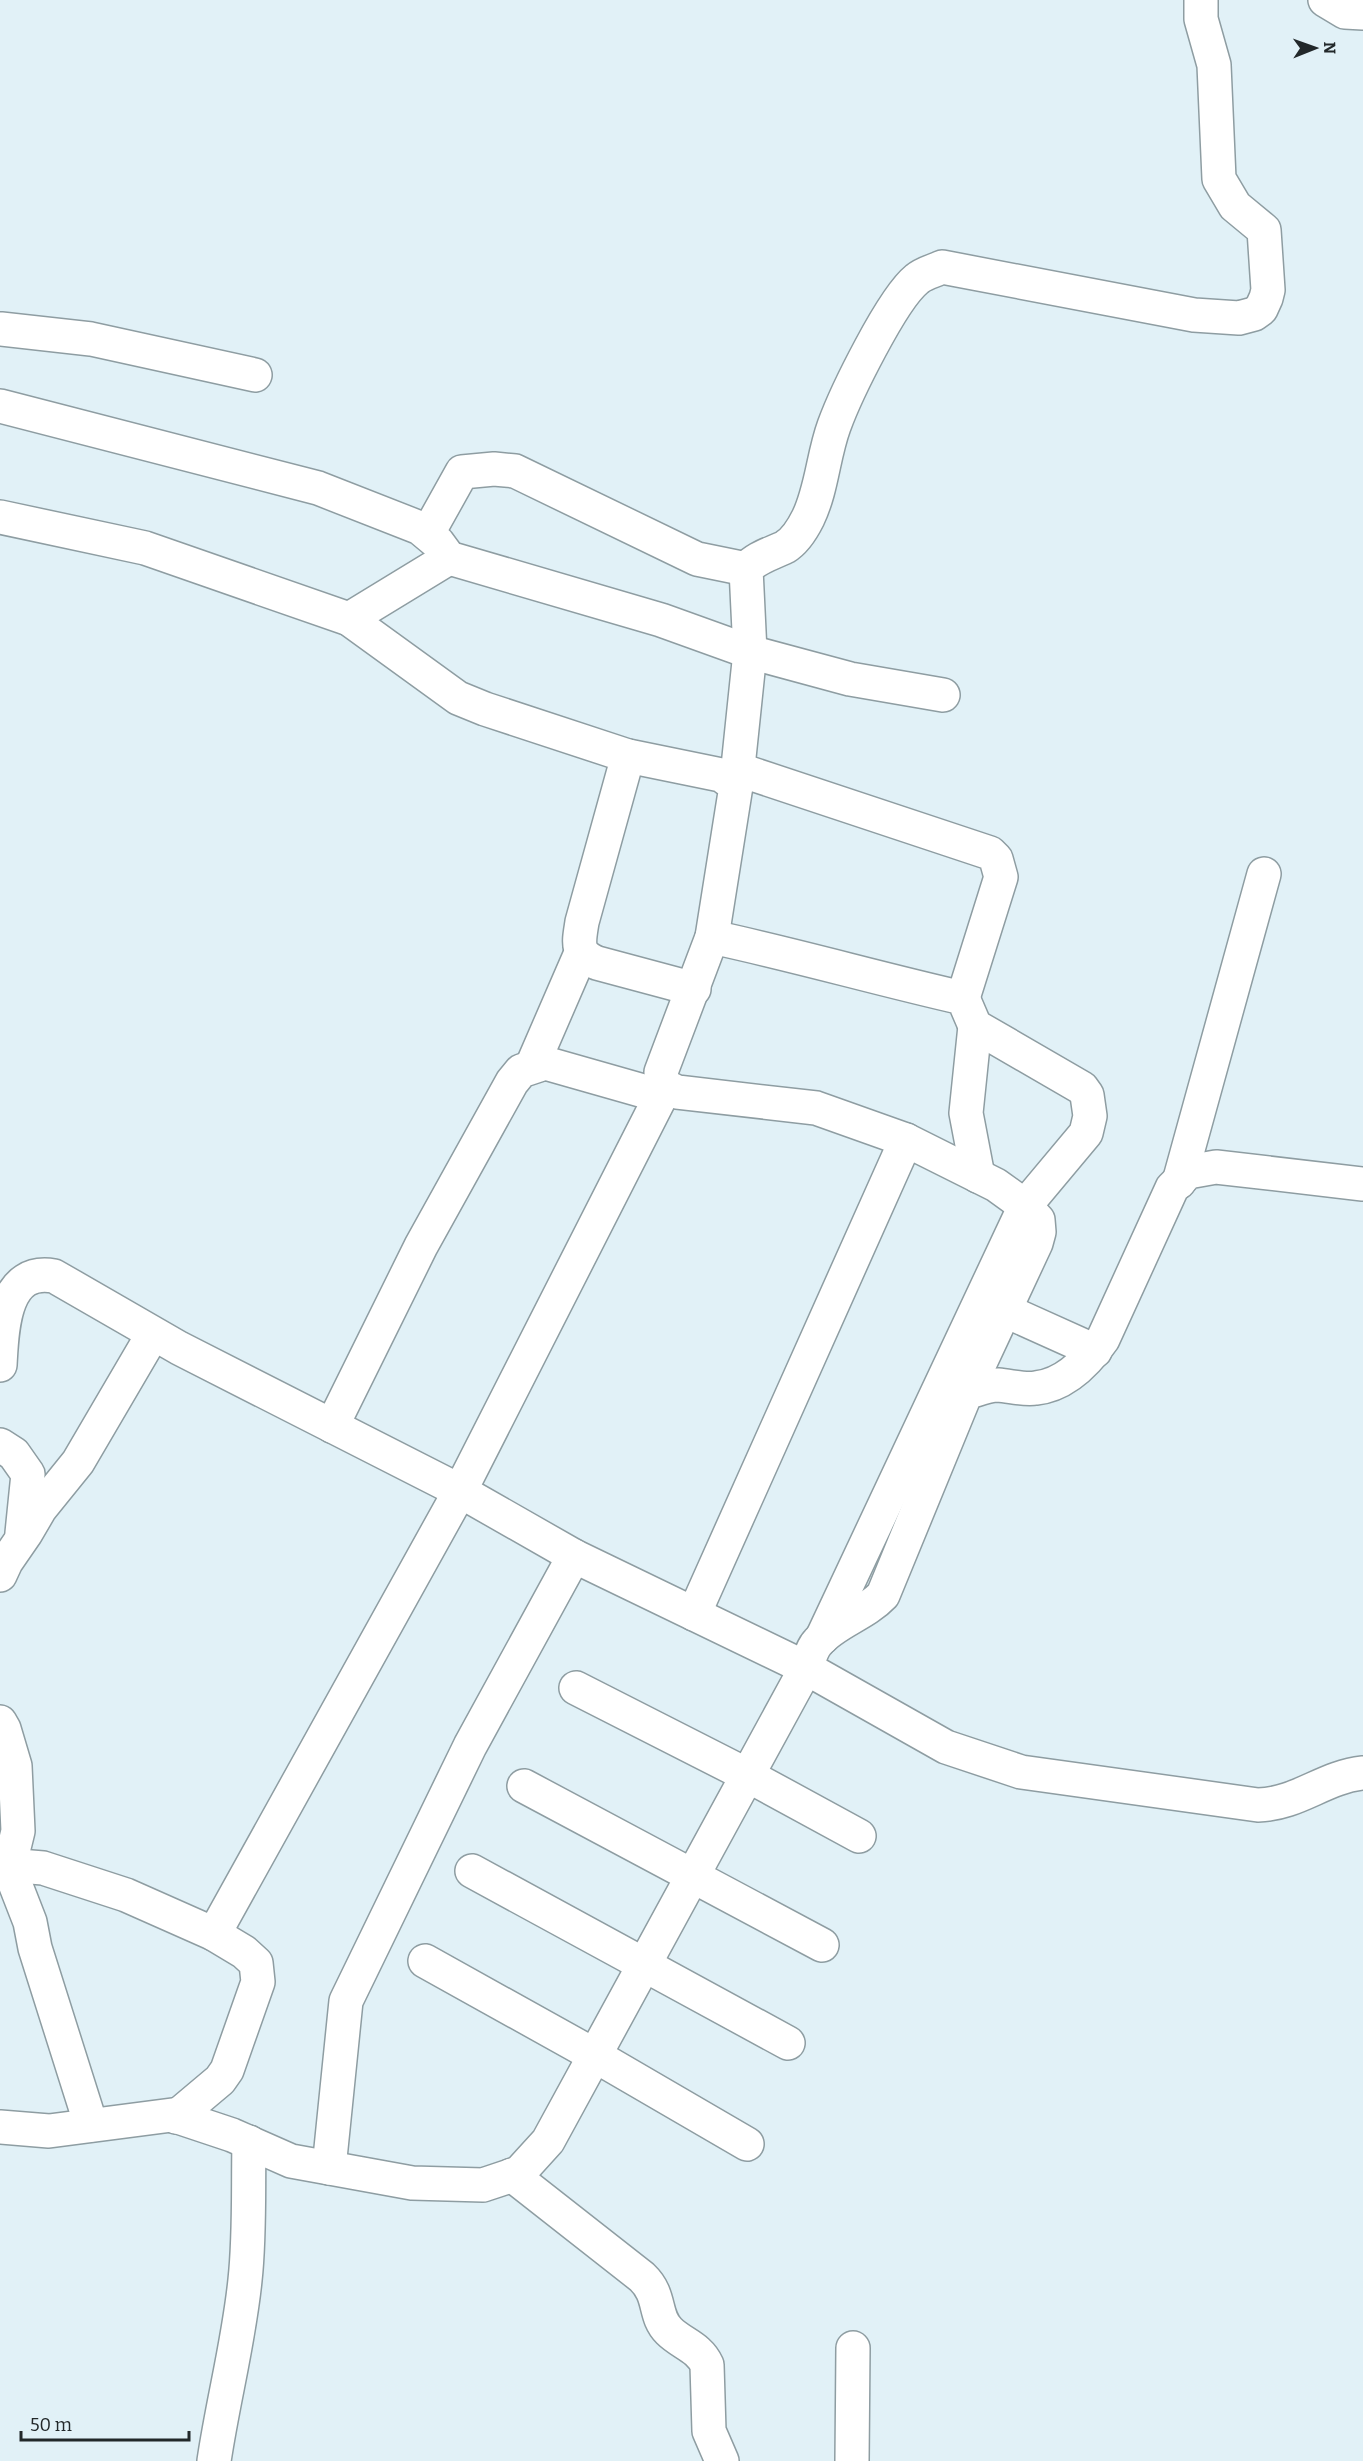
<svg xmlns="http://www.w3.org/2000/svg" width="1363" height="2461" font-family="Bitter,serif">
<style>
.lines{fill:none;stroke-linecap:round;stroke-linejoin:round}
.minor-casing{stroke:#8e9da2;stroke-width:36}
.minor{stroke:#fff;stroke-width:33}
</style>
<rect width="100%" height="100%" fill="#e1f1f7"/>
<g class="lines">
<defs>
<g id="minor">
<path d="M1325,0L1345,12L1363,13"/>
<path d="M1,329L91,339L255,375"/>
<path d="M0,406L318,488L420,528L438,543L449,558L661,620L750,652L850,679L943,695"/>
<path d="M0,517L145,548L349,619L458,698L485,709L628,756L721,775L736,786L712,937L661,1072L663,1085L677,1092L816,1108L906,1140L996,1185L1025,1206L1038,1220L1039,1232L1036,1243L966,1393"/>
<path d="M428,533L462,472L494,469L515,471L697,559L746,569"/>
<path d="M349,619L449,558"/>
<path d="M628,756L582,922C579,942 575,954 597,963L694,989"/>
<path d="M737,769L990,853L996,859L1001,877L963,998"/>
<path d="M736,786L750,652L746,569C757,557 771,554 785,547C795,541 803,528 808,518C822,489 823,456 834,426C846,393 892,299 917,279C924,273 934,271 942,267L1194,315L1239,318L1254,314L1261,309L1266,298L1268,290L1264,230L1235,206L1219,179L1214,65L1201,19V0"/>
<path d="M712,937C796,955 879,979 963,998L975,1026L1082,1088L1087,1095L1090,1116L1086,1133L1025,1206L822,1638"/>
<path d="M975,1026L966,1113L978,1176"/>
<path d="M532,1066L581,953"/>
<path d="M1179,1182L1264,874"/>
<path d="M1004,1310L1095,1351"/>
<path d="M0,1365C2,1330 3,1267 54,1276L179,1348L460,1491L574,1556L806,1668L946,1747L1021,1772L1258,1805C1298,1804 1324,1777 1363,1773"/>
<path d="M332,1426L421,1246L512,1082L521,1071L545,1063L661,1096"/>
<path d="M0,1445L14,1454L28,1474L22,1533"/>
<path d="M0,1575L6,1562L26,1533L40,1509L78,1462L153,1334"/>
<path d="M694,1614L906,1140"/>
<path d="M576,1688L747,1775L859,1836"/>
<path d="M0,1722L4,1729L15,1766L18,1831L9,1868L30,1922L35,1948L91,2125"/>
<path d="M524,1786L822,1945"/>
<path d="M0,1870L19,1866L43,1868L126,1895L214,1934L460,1491L665,1088"/>
<path d="M472,1871L788,2043"/>
<path d="M425,1961L594,2055L747,2144"/>
<path d="M176,2117L220,2080L227,2070L258,1982L256,1963L244,1952L214,1934"/>
<path d="M0,2127L49,2131L172,2115L232,2135L291,2161L412,2183L483,2185L519,2173L548,2141L806,1668C809,1660 812,1648 818,1642C835,1622 864,1615 883,1595L966,1393C977,1390 987,1385 998,1385C1011,1386 1024,1390 1036,1388C1065,1385 1087,1362 1103,1339L1172,1188L1188,1172L1216,1167L1363,1184"/>
<path d="M329,2168L346,2001L470,1746L574,1556"/>
<path d="M512,2175L642,2277C662,2296 653,2315 669,2331C682,2344 699,2347 707,2365L709,2431L722,2461"/>
<path d="M214,2461C223,2400 239,2341 245,2280C250,2235 248,2188 249,2142"/>
<path d="M852,2461L853,2348"/>
</g>
</defs>
<use href="#minor" class="minor-casing"/>
<use href="#minor" class="minor"/>
</g>
<g transform="translate(1315 48) rotate(89)" stroke="#e1f1f7" stroke-width="4.5" paint-order="stroke">
<path d="M0-4.5L10 22L0 15L-10 22Z" fill="#22282a"/>
<text y="-9" font-size="16" font-weight="bold" text-anchor="middle" fill="#22282a">N</text>
</g>
<path d="M21 2431v9h168v-9" fill="none" stroke="#22282a" stroke-width="3"/>
<text x="30" y="2431" font-size="18" fill="#22282a" stroke="#e1f1f7" stroke-width="4.5" paint-order="stroke">50 m</text>
</svg>
